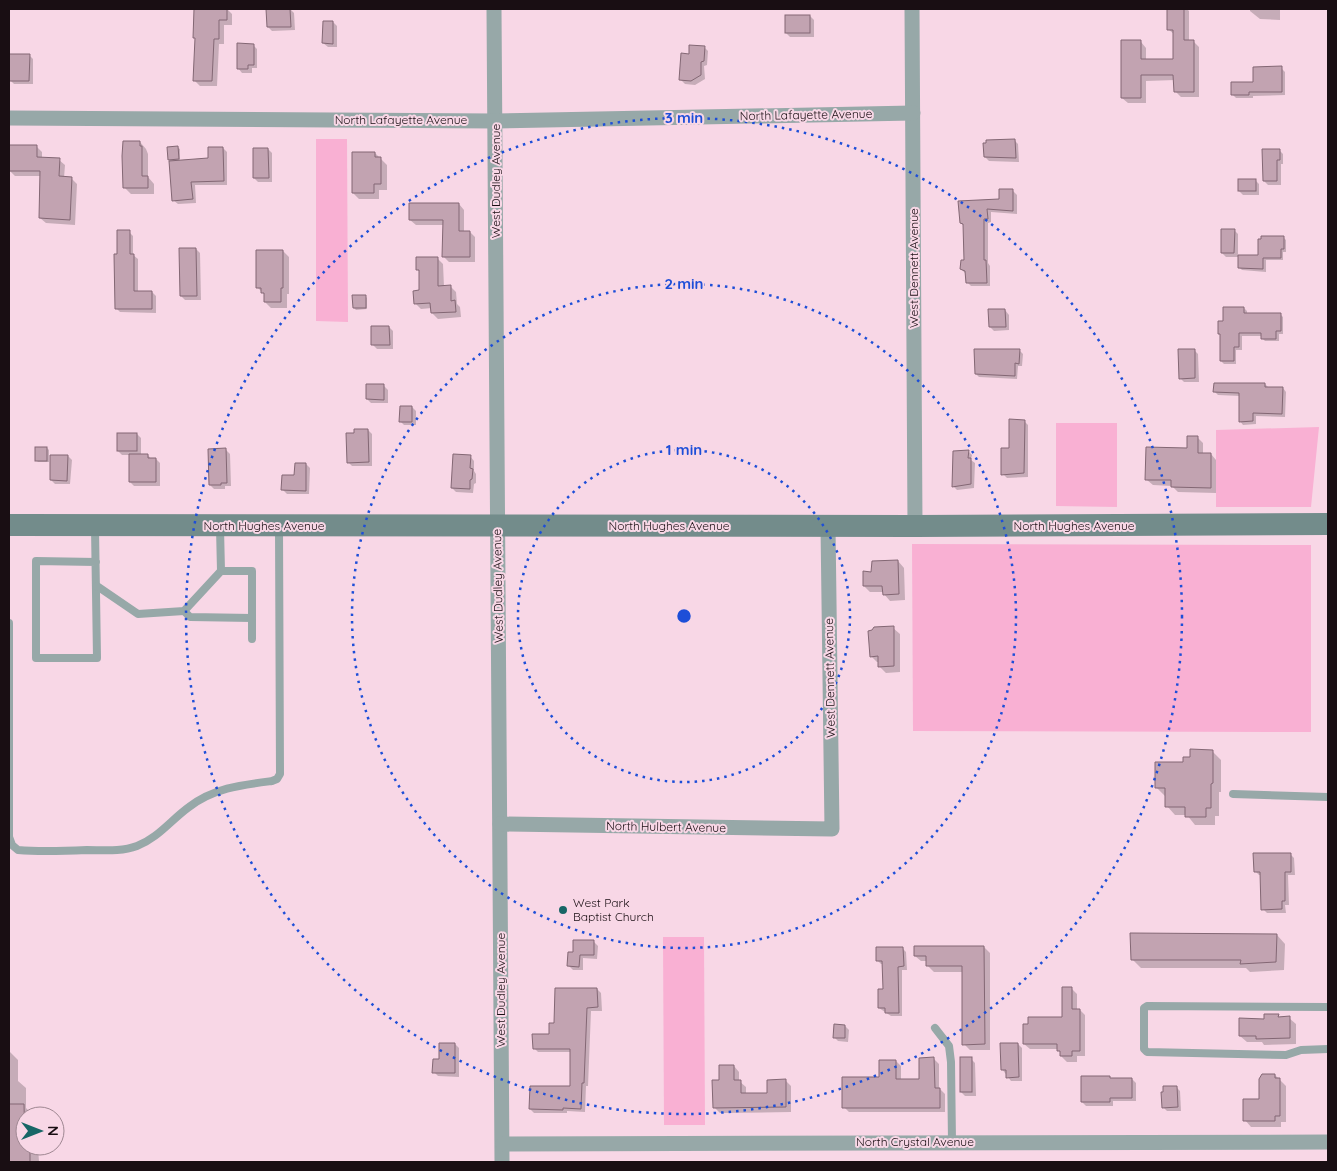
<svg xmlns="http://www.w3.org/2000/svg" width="1337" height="1171" font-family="Quicksand,sans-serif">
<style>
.green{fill:#f9b0d3}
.shadow{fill:#0003}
.building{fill:#c2a3b1;stroke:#836774}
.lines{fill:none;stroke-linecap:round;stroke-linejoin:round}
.lane{stroke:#97a8a8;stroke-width:8}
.street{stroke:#97a8a8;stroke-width:15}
.secondary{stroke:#738c8b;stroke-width:22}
.ring{fill:none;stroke:#1d4ed8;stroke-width:2.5;stroke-dasharray:2.5 5}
.poi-dot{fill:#176666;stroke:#f8d7e6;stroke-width:2}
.labels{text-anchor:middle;stroke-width:4;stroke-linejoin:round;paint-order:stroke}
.street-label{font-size:12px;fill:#190e13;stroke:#f8d7e6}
.poi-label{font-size:12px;fill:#190e13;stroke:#f8d7e6;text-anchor:start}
.centre{fill:#1d4ed8;stroke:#f8d7e6;stroke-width:2.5}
.ring-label{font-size:15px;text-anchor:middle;font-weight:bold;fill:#1d4ed8;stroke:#f8d7e6;stroke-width:4;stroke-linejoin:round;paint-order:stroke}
</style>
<rect width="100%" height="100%" fill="#f8d7e6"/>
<g class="green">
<path d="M316,139H347L348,322L316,321Z"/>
<path d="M1056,423H1117V507L1056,506Z"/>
<path d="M1319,427L1311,507H1216V430Z"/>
<path d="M912,544L1311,545V732L913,731Z"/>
<path d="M663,937H704L705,1125H664Z"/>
</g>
<g class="shadow">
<path d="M195,9H227L232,14V25H224V44H219L217,86H200L194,80L196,39L195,38Z"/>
<path d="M290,9L294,13L295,30L272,31L268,27V10Z"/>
<path d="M1169,9H1187L1189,11V41H1193L1199,47V97H1181L1175,91V80L1146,81V103H1128L1122,98L1141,42L1146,48V60H1175V35L1168,29Z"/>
<path d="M1250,9H1280V20L1260,19L1250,11Z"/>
<path d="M810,16L814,20V37H790L786,33Z"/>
<path d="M333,22L337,26V47H328L323,43Z"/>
<path d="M253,45L257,49V68H252V73H242L238,68Z"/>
<path d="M704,47L708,51L707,65L704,66L705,79L695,85L685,84L681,80L690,55Z"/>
<path d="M29,55L33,59V84H14L10,80Z"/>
<path d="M1281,68L1285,72V95L1253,96V98H1236L1232,94Z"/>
<path d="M1014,140L1018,144L1019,162L989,161L985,157Z"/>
<path d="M140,142L146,149L148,154V177L154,184V194H131L125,188Z"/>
<path d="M36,146L42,152V159L59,160L65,165L64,178H71L77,184L75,225L46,223L40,218L42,176H15L9,170V192V166H10Z"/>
<path d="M178,148L180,149V161L209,159L223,148L227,152V185H195L196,203L178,204L173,200L169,159Z"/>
<path d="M268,149L272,153V182H258L254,178Z"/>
<path d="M1279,150L1283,154V164H1281V185H1268L1264,181Z"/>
<path d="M375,153L387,165V190H379V199H359L353,193Z"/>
<path d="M1255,180L1259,184V195H1243L1239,191Z"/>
<path d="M1013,191L1017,195V214L991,212V222L988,223V263L990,266V286H971L967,282L965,273L961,269L966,262L964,226L961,223L1000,200Z"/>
<path d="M459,204L464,210V232H470L475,237V262H449L444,257V225H416L410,220Z"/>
<path d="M1234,230L1238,234V256H1259L1283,237L1286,240V252H1283V260H1266V272L1242,270L1239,267V257H1226L1222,253Z"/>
<path d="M129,232L133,236V255L138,259V292H152L156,296V313L120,312L116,308L119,255Z"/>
<path d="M196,249L200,253L201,300H185L181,296Z"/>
<path d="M283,251L289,257V294H287V308H271L265,302V295L257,287Z"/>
<path d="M437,258L443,264L444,287L450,286L456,292L457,304L460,307L461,317L438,319L432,313V308L421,309L415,303L421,292V273L417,269Z"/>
<path d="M365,296L367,298V309L356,310L354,308Z"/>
<path d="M1244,308L1247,311V314H1280L1283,317V334H1279V341H1265L1262,338V336H1242V350H1236V364H1224L1221,361L1224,322Z"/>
<path d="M1005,310L1009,315V330L994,331L990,327Z"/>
<path d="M389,327L393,331V349H377L373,345Z"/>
<path d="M1019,350L1023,354L1022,366H1018L1017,379L979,377L976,374Z"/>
<path d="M1194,350L1198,354L1199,382H1184L1180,378Z"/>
<path d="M1265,384L1268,387L1283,388L1286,392L1285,417L1256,416V424L1243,425L1240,421V396L1218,395L1215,392Z"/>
<path d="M384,386L388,390V403H371L367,399Z"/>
<path d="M412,407L416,411V425H404L400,421Z"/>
<path d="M1024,421L1028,425V477L1007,478L1003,474L1011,449Z"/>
<path d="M368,430L372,434V466H352L348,462L355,434Z"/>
<path d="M137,434L141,438V455H148L151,459H156L160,463V486H134L130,482V455H122L118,451Z"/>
<path d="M1197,437L1203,443V454H1211L1216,460V493L1178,492L1172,486L1153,485L1147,480L1188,450Z"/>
<path d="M47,448L49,450V462H38L36,460Z"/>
<path d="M226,450L230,454L231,486H225V489H214L210,485Z"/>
<path d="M968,451L972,455L971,460L975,463L974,488L957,490L953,486Z"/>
<path d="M68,456L72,460L70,484H55L51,480Z"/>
<path d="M470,456L474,461V471L476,474V483L474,484L473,493L456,492L452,488Z"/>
<path d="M306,464L310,468L309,494H287L283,490Z"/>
<path d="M898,561L904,568L905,600L890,601L884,594V592H870L864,586Z"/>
<path d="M893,628L900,634V672L886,673L879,666V662H877L871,656Z"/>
<path d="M1212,751L1221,760V792H1219V816H1215V825H1195L1187,815H1175L1167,806V796H1165L1156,787L1191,758Z"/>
<path d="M1290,854L1294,858L1295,875H1288L1289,905H1285L1286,913H1267L1263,909L1262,875H1259L1255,871Z"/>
<path d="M1277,935L1285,944L1284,970L1250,972L1246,968H1141L1132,959Z"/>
<path d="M594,942L598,946L597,959L583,958V970H573L569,966L574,953Z"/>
<path d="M984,947L990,953V1050H970L964,1044L963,972H934L928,966V961H921L915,956Z"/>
<path d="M902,948L906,952L907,970H902V1016H891L879,1008L884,991V964H881L877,960Z"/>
<path d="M1071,988L1077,994V1010H1080L1085,1015V1056H1077V1062H1067L1061,1056V1053L1058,1049H1030L1024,1044L1064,1018Z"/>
<path d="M597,989L601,993L602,1011H591L588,1086H586L585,1112L567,1111V1113H534L530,1109L570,1088L572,1052H538L534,1048L550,1035L556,1024Z"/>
<path d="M1278,1016L1280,1018H1289L1296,1024V1044L1264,1045L1262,1042H1247L1240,1036L1265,1020Z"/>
<path d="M845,1026L849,1030L848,1042L838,1041L834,1037Z"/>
<path d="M455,1044L459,1048V1077L438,1076L434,1072L440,1060Z"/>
<path d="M1018,1044L1022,1048V1081H1011L1002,1069Z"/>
<path d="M9,1052H10L18,1060V1081L26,1088V1108L31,1113V1116H25V1146H38L39,1162H9Z"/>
<path d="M934,1059L939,1064V1088L945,1094V1112H849L844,1107L880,1078L896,1061L901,1066V1080H921Z"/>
<path d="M971,1059L975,1063L976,1096H965L961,1092Z"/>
<path d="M734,1066L739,1072V1081L746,1087V1094H768L785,1080L791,1086V1112L720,1113L714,1107L720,1081Z"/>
<path d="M1275,1075L1286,1086V1122H1281V1127H1251L1245,1120L1260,1100Z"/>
<path d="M1109,1077L1111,1079H1132L1136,1083V1101H1113V1106H1086L1082,1102Z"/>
<path d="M1176,1087L1180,1091L1181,1111H1167L1163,1107Z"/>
</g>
<g class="building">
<path d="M194,9H227V20H219V39H214L212,81H193L195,38H193Z"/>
<path d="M266,9H290L291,27H267Z"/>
<path d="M1167,9H1184V40H1194V92H1174L1173,75H1141V98H1121V40H1141V59H1173V30H1167Z"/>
<rect x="785" y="15" width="25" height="18"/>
<path d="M323,21H333V44L322,43Z"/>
<path d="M237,43L254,44V65H248V69H237Z"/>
<path d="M689,45L705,46L704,61L701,62V75L691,81L679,80L681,53L689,54Z"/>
<path d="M9,54H30L29,81H9Z"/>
<path d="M1282,66V92H1249V95H1231V82H1253V67Z"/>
<path d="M1015,139L1016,158L984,157L983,143H986V140Z"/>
<path d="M123,141H140V146H142V176H148V188H123L122,156Z"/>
<path d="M9,145H37V157L60,158L59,176L72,177L70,220L39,218L40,171H9Z"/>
<path d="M178,146L179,159L168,160L167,147Z"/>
<path d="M208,147H223L224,181L191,182L193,199L172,201L169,161L208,158Z"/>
<path d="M253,148H268L269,178H253Z"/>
<path d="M1262,149H1280V160H1277V181H1263Z"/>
<path d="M352,152H375V157H381V184H374V193H352Z"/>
<rect x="1238" y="179" width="18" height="12"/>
<path d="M999,189H1013V211L987,209L988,219H984V260H986L987,283H966L965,271L960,269L961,260H964L963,224L960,223L958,201L999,199Z"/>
<path d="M409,203H459V231H470V257H442L443,220H409Z"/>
<path d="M1221,229H1235L1234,253H1221Z"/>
<path d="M117,230H130V254H134V291H152V309H115L114,254H117Z"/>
<path d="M1261,236H1284V249H1281V258H1263V269L1238,268V255H1258V239H1261Z"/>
<path d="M179,248H196L197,296H180Z"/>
<path d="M256,250H283V288H281V302H264V293H261V288H256Z"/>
<path d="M416,257H438V286L451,285V301L455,300L456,312L431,313L430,303L414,304L413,291L419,290V270H416Z"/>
<path d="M352,295H366V308H353Z"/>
<path d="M1223,307H1244V313H1281V331H1276V339H1261V333H1239V347H1234V361H1220V334H1218V321H1223Z"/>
<path d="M988,309H1005L1006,327H989Z"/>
<path d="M371,326H389L390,345H371Z"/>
<path d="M974,349H1020L1019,364L1015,363V376L975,374Z"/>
<path d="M1178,349H1195V378L1179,379Z"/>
<path d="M1214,383H1265V387H1283L1282,414L1253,413V421L1239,422V393L1213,392Z"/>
<path d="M366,384H384V400L366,399Z"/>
<path d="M400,406H412V422H399Z"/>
<path d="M1009,419L1025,420L1024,473L1001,475V448H1009Z"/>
<path d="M354,429H368L369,462L347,463L346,433H354Z"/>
<rect x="117" y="433" width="20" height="18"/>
<path d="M1187,436H1198V453H1211V488L1171,487V480H1145L1146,447L1187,448Z"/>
<rect x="35" y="447" width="12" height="14"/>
<path d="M226,448L227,483H221V485H209L208,449Z"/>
<path d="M969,450L968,458H971V484L952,487L953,451Z"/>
<path d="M129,454H148V458H156V482H129Z"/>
<path d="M453,454L471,455L470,468L473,469L472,479L470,480V489L451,488Z"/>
<path d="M50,455H68L67,481L50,480Z"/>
<path d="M295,463H306V491L281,490L282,475H294Z"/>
<path d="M898,560L899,594L883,595L882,586H863V571L871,572L872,561Z"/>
<path d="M894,626V666L878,667V656L870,657L868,631L872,630L874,627Z"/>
<path d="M1190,749L1213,750V783L1211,784V808H1206V817H1185V807H1165V788H1155V762H1183V757H1190Z"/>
<path d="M1253,853H1291V872H1285V901H1282V909L1261,910L1260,872H1254Z"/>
<path d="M1130,933L1277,934L1276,962L1240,964L1241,960H1131Z"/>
<path d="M573,940H594V955H580L579,967L567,966L568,952H573Z"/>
<path d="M914,946H984L985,1044L962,1045V966H926V956H914Z"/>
<path d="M876,947H903L904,966L898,967L899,1013H885V1008H878V989H883L882,961H876Z"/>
<path d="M1062,987H1072V1009H1080V1051H1072V1056H1060V1051H1057V1044H1023V1024H1028V1017H1062Z"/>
<path d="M555,988H597L598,1007L587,1008L584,1083H582L581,1109L563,1108V1110L529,1109L530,1086H570V1049H533L532,1034H549V1023H554Z"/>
<path d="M1264,1014H1279L1278,1017L1290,1016V1038L1256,1039V1036H1239V1018L1264,1019Z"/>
<path d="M834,1024L845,1025V1038H833Z"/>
<path d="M439,1043H455V1073H432L433,1059H439Z"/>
<path d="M1000,1043H1018L1019,1077L1006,1078V1070H1001Z"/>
<path d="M934,1057L935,1088H940V1108H842V1077H879V1060H896V1079H919V1058Z"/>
<rect x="960" y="1057" width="12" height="35"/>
<path d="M719,1065H734V1080H741V1093H767V1080L786,1079V1107L713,1108L712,1080H719Z"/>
<path d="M1262,1074H1275V1078H1280V1116H1275V1121H1243V1099H1259V1079Z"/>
<path d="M1081,1076H1110V1078H1132V1098H1110V1102H1081Z"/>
<path d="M1163,1086H1177L1178,1107L1162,1108L1161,1092H1163Z"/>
<path d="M9,1104H24L25,1146H30V1162H9Z"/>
</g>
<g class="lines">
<g class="lane">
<path d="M95,528L97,658H36V561L96,562"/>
<path d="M221,571H252V639"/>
<path d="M97,586L138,614L184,611L221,571L220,528"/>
<path d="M184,611L190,617L252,618"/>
<path d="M9,623V837L12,845L18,850C41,852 64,851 87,850C103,850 121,852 137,846C158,838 171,820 189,807C214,788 241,785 272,781L277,779L280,774L279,528"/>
<path d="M1233,794L1328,797"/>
<path d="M1328,1007L1147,1006L1144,1008V1049L1147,1052L1286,1055L1301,1050L1328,1049"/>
<path d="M935,1028L949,1046L951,1062L952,1142"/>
</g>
<g class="street">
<path d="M494,9L502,1162"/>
<path d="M912,9L915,526"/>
<path d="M9,118L495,121L913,113"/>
<path d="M500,824L832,829L828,526"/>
<path d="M503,1144L1328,1142"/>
</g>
<path class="secondary" d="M9,525L915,526L1328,524"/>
</g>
<g class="ring">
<circle cx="684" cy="616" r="166"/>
<circle cx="684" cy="616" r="332"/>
<circle cx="684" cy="616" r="498"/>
</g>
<circle class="poi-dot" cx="563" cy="910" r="5"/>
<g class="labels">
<g class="street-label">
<text transform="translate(806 115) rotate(-1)" y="4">North Lafayette Avenue</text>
<text x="401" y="124">North Lafayette Avenue</text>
<text transform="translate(496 181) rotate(-90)" y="4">West Dudley Avenue</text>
<text transform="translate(914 268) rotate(-90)" y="4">West Dennett Avenue</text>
<text x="264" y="530">North Hughes Avenue</text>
<text x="669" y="530">North Hughes Avenue</text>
<text x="1074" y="530">North Hughes Avenue</text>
<text transform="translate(498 586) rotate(-91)" y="4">West Dudley Avenue</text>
<text transform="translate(830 678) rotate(-91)" y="4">West Dennett Avenue</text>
<text transform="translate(666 827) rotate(1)" y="4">North Hulbert Avenue</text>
<text transform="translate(501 990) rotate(-90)" y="4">West Dudley Avenue</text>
<text x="915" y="1146">North Crystal Avenue</text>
</g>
<g class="poi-label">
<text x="573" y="907">West Park<tspan x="573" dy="14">Baptist Church</tspan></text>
</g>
</g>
<circle cx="684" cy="616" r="8" class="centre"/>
<g class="ring-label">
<text x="684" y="123">3 min</text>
<text x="684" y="289">2 min</text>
<text x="684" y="455">1 min</text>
</g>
<rect width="1337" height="1171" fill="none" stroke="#190e13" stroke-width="20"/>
<g transform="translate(40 1131) rotate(90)"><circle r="24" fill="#f8d7e6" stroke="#9f8792"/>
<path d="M0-4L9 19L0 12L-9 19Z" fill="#176666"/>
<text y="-8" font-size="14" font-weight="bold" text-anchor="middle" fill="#190e13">N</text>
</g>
</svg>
